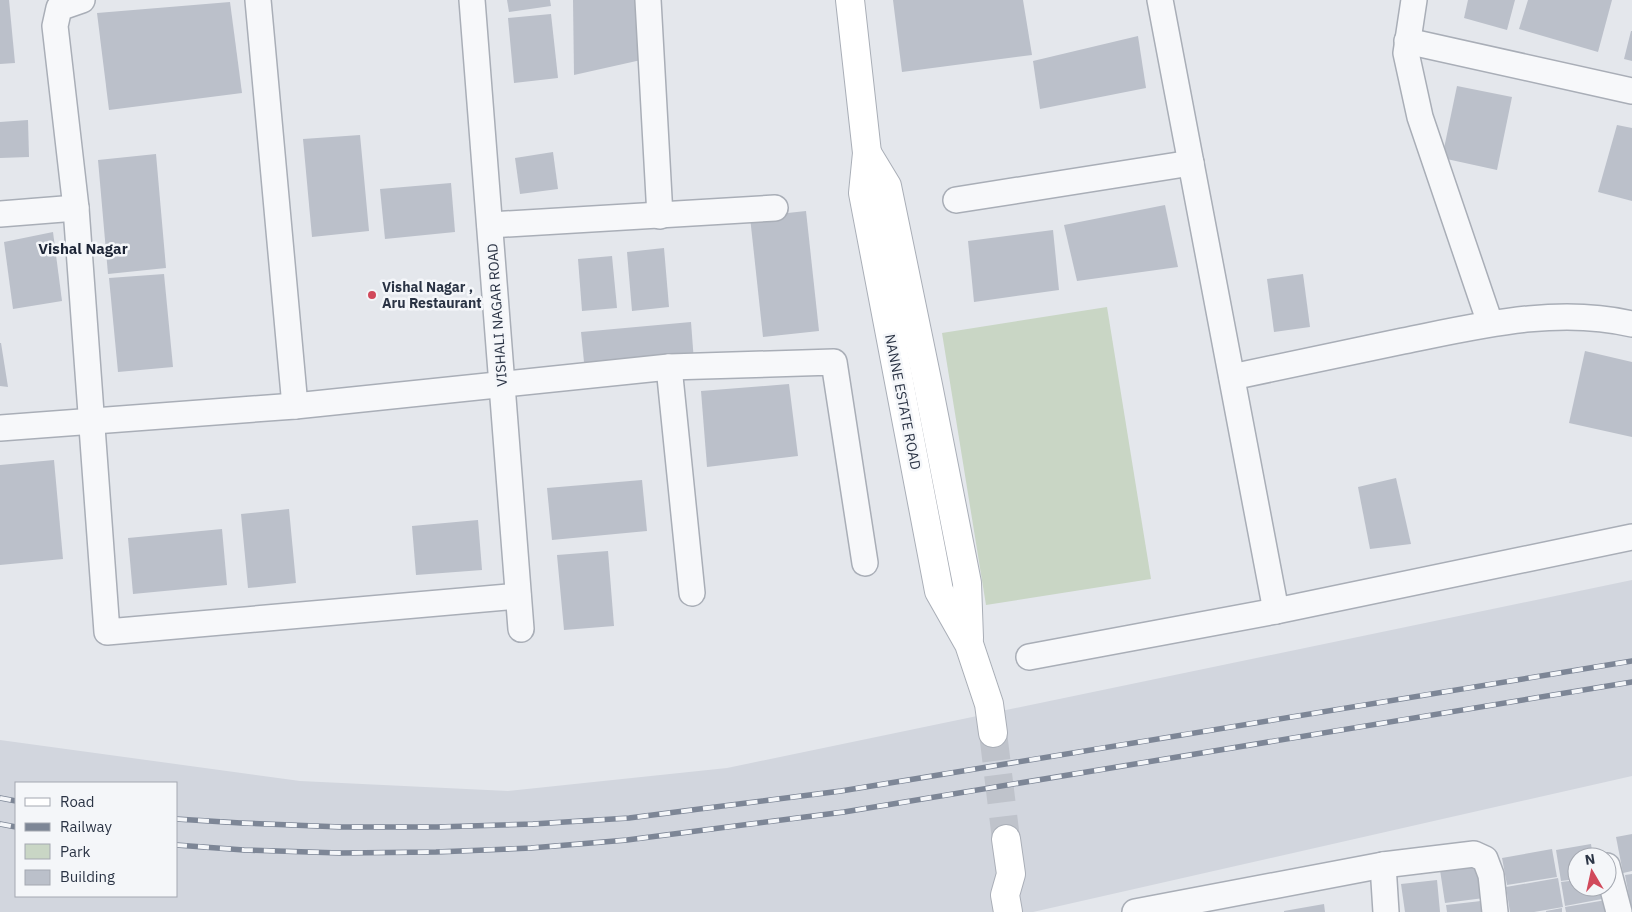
<svg xmlns="http://www.w3.org/2000/svg" width="1632" height="912" font-family="'IBM Plex Sans',sans-serif">
<style>
.built{fill:#d2d6de;fill-rule:evenodd}
.green{fill:#c9d6c5}
.building{fill:#bbc0ca}
.lines{fill:none;stroke-linecap:round;stroke-linejoin:round}
.secondary-tunnel{stroke:#bfc3cb;stroke-width:28;stroke-dasharray:28 14;stroke-linecap:butt}
.street-casing{stroke:#a9aeb7;stroke-width:28}
.secondary-casing{stroke:#a9aeb7;stroke-width:30}
.street{stroke:#f7f8fa;stroke-width:25}
.secondary{stroke:#fff;stroke-width:28}
.rail-casing{stroke:#7d8696;stroke-width:5.5}
.rail{stroke:#f4f6f9;stroke-width:4;stroke-dasharray:11;stroke-linecap:butt}
.poi-dot{fill:#d1495b;stroke:#f4f6f9;stroke-width:2}
.labels{text-anchor:middle;stroke-width:5;stroke-linejoin:round;paint-order:stroke}
.poi-label{font-size:14px;font-weight:bold;fill:#2b3445;stroke:#f4f6f9;text-anchor:start}
.street-label{font-size:14px;fill:#2b3445;stroke:#f4f6f9}
.neighbourhood-label{font-size:15px;font-weight:bold;fill:#1d2536;stroke:#f4f6f9}
</style>
<rect width="100%" height="100%" fill="#e4e7ec"/>
<path class="built" d="M1632,580V776L1033,912H0V740L300,781L508,791L727,768ZM16,783H176V896H16Z"/>
<path class="green" d="M1107,307L1151,579L986,605L942,333Z"/>
<g class="building">
<path d="M0,0H9L15,63L0,64Z"/>
<path d="M507,0H550L551,6L509,12Z"/>
<path d="M573,0H639L641,60L574,75Z"/>
<path d="M893,0H1023L1032,55L902,72Z"/>
<path d="M1468,0H1515L1507,30L1464,18Z"/>
<path d="M1528,0H1612L1598,52L1519,29Z"/>
<path d="M230,2L242,93L109,110L97,13Z"/>
<path d="M551,14L558,78L514,83L508,18Z"/>
<path d="M1631,31H1632V61L1624,59Z"/>
<path d="M1138,36L1146,88L1040,109L1033,61Z"/>
<path d="M1457,86L1512,97L1497,170L1442,158Z"/>
<path d="M28,120L29,157L0,158V122Z"/>
<path d="M1617,125L1632,128V201L1598,192Z"/>
<path d="M360,135L369,231L312,237L303,139Z"/>
<path d="M553,152L558,189L520,194L515,158Z"/>
<path d="M156,154L166,268L108,274L98,160Z"/>
<path d="M451,183L455,232L385,239L380,189Z"/>
<path d="M1165,205L1178,267L1077,281L1064,225Z"/>
<path d="M806,211L819,331L763,337L750,217Z"/>
<path d="M1053,230L1059,290L974,302L968,241Z"/>
<path d="M53,232L62,301L13,309L4,242Z"/>
<path d="M664,248L669,307L632,311L627,252Z"/>
<path d="M612,256L617,308L582,311L578,259Z"/>
<path d="M164,274L173,367L118,372L109,278Z"/>
<path d="M1303,274L1310,327L1274,332L1267,279Z"/>
<path d="M691,322L694,362L585,372L581,332Z"/>
<path d="M0,343H1L8,387L0,386Z"/>
<path d="M1585,351L1632,362V437L1569,423Z"/>
<path d="M789,384L798,456L707,467L701,391Z"/>
<path d="M54,460L63,559L0,565V465Z"/>
<path d="M1396,478L1411,544L1370,549L1358,487Z"/>
<path d="M642,480L647,531L552,540L547,488Z"/>
<path d="M289,509L296,583L248,588L241,514Z"/>
<path d="M478,520L482,570L416,575L412,526Z"/>
<path d="M222,529L227,585L133,594L128,538Z"/>
<path d="M608,551L614,626L564,630L557,555Z"/>
<path d="M1632,834V871L1623,873L1616,837Z"/>
<path d="M1591,844L1593,857H1577V879L1561,881L1556,850Z"/>
<path d="M1552,849L1557,877L1507,885L1502,858Z"/>
<path d="M1480,864L1484,898L1445,903L1440,870Z"/>
<path d="M1632,874V907H1631L1625,875Z"/>
<path d="M1558,878L1563,907L1534,912H1510L1506,887Z"/>
<path d="M1437,880L1440,912H1405L1401,884Z"/>
<path d="M1577,880V887H1600L1602,899L1565,906L1561,882Z"/>
<path d="M1606,900L1608,912H1566L1565,907Z"/>
<path d="M1481,901L1482,912H1447L1446,905Z"/>
<path d="M1324,904L1325,912H1284V911Z"/>
<path d="M1562,908V912H1546V911Z"/>
</g>
<g class="lines">
<path class="secondary-tunnel" d="M993,733L1006,839"/>
<defs>
<g id="street">
<path d="M82,0L59,8L55,26L76,208L107,632L518,596"/>
<path d="M258,0L295,406"/>
<path d="M472,0L521,629"/>
<path d="M648,0L660,216"/>
<path d="M1160,0L1276,611"/>
<path d="M1414,0L1406,53L1420,117L1490,323"/>
<path d="M1407,41L1632,91"/>
<path d="M956,200L1191,163"/>
<path d="M0,214L76,208"/>
<path d="M490,225L775,208"/>
<path d="M669,367L692,593"/>
<path d="M1232,377C1289,365 1346,353 1403,341C1478,326 1556,306 1632,324"/>
<path d="M0,428L295,406L669,367L834,362L865,563"/>
<path d="M1029,657L1276,611L1632,537"/>
<path d="M1383,865L1386,912"/>
<path d="M1607,866L1619,912"/>
<path d="M1135,912L1383,865L1474,854L1485,859L1491,875L1495,912"/>
</g>
<g id="secondary">
<path d="M850,0L867,153L863,193L939,591L969,644L989,704L993,733"/>
<path d="M867,153L887,186L928,385L967,583L969,638"/>
<path d="M1006,839L1011,874L1005,895L1008,912"/>
</g>
</defs>
<use href="#street" class="street-casing"/>
<use href="#secondary" class="secondary-casing"/>
<use href="#street" class="street"/>
<use href="#secondary" class="secondary"/>
<defs>
<g id="rail">
<path d="M0,798L16,801"/>
<path d="M176,819L241,823L341,827H437L533,824L629,818L841,791L1632,661"/>
<path d="M0,824L16,827"/>
<path d="M176,845L244,850L340,853L436,852L531,848L627,840L844,812L1632,682"/>
</g>
</defs>
<use href="#rail" class="rail-casing"/>
<use href="#rail" class="rail"/>
</g>
<circle class="poi-dot" cx="372" cy="295" r="5"/>
<g class="labels">
<g class="poi-label">
<text x="382" y="292">Vishal Nagar ,<tspan x="382" dy="16">Aru Restaurant</tspan></text>
</g>
<g class="street-label">
<text transform="translate(497 315) rotate(-94)" y="5">VISHALI NAGAR ROAD</text>
<text transform="translate(903 402) rotate(79)" y="5">NANNE ESTATE ROAD</text>
</g>
<g class="neighbourhood-label">
<text x="83" y="254">Vishal Nagar</text>
</g>
</g>
<rect x="15" y="782" width="162" height="115" fill="#f4f6f9" stroke="#a4a8b1"/>
<rect x="25" y="798" width="25" height="8" fill="#ffffff" stroke="#a4a8b1"/>
<text x="60" y="807" font-size="15" fill="#2b3445">Road</text>
<rect x="25" y="823" width="25" height="8" fill="#7d8696" stroke="#a4a8b1"/>
<text x="60" y="832" font-size="15" fill="#2b3445">Railway</text>
<rect x="25" y="844" width="25" height="15" fill="#c9d6c5" stroke="#a4a8b1"/>
<text x="60" y="857" font-size="15" fill="#2b3445">Park</text>
<rect x="25" y="870" width="25" height="15" fill="#bbc0ca" stroke="#a4a8b1"/>
<text x="60" y="882" font-size="15" fill="#2b3445">Building</text>
<g transform="translate(1592 872) rotate(351)"><circle r="24" fill="#f4f6f9" stroke="#a4a8b1"/>
<path d="M0-4L9 19L0 12L-9 19Z" fill="#d1495b"/>
<text y="-8" font-size="14" font-weight="bold" text-anchor="middle" fill="#2b3445">N</text>
</g>
</svg>
